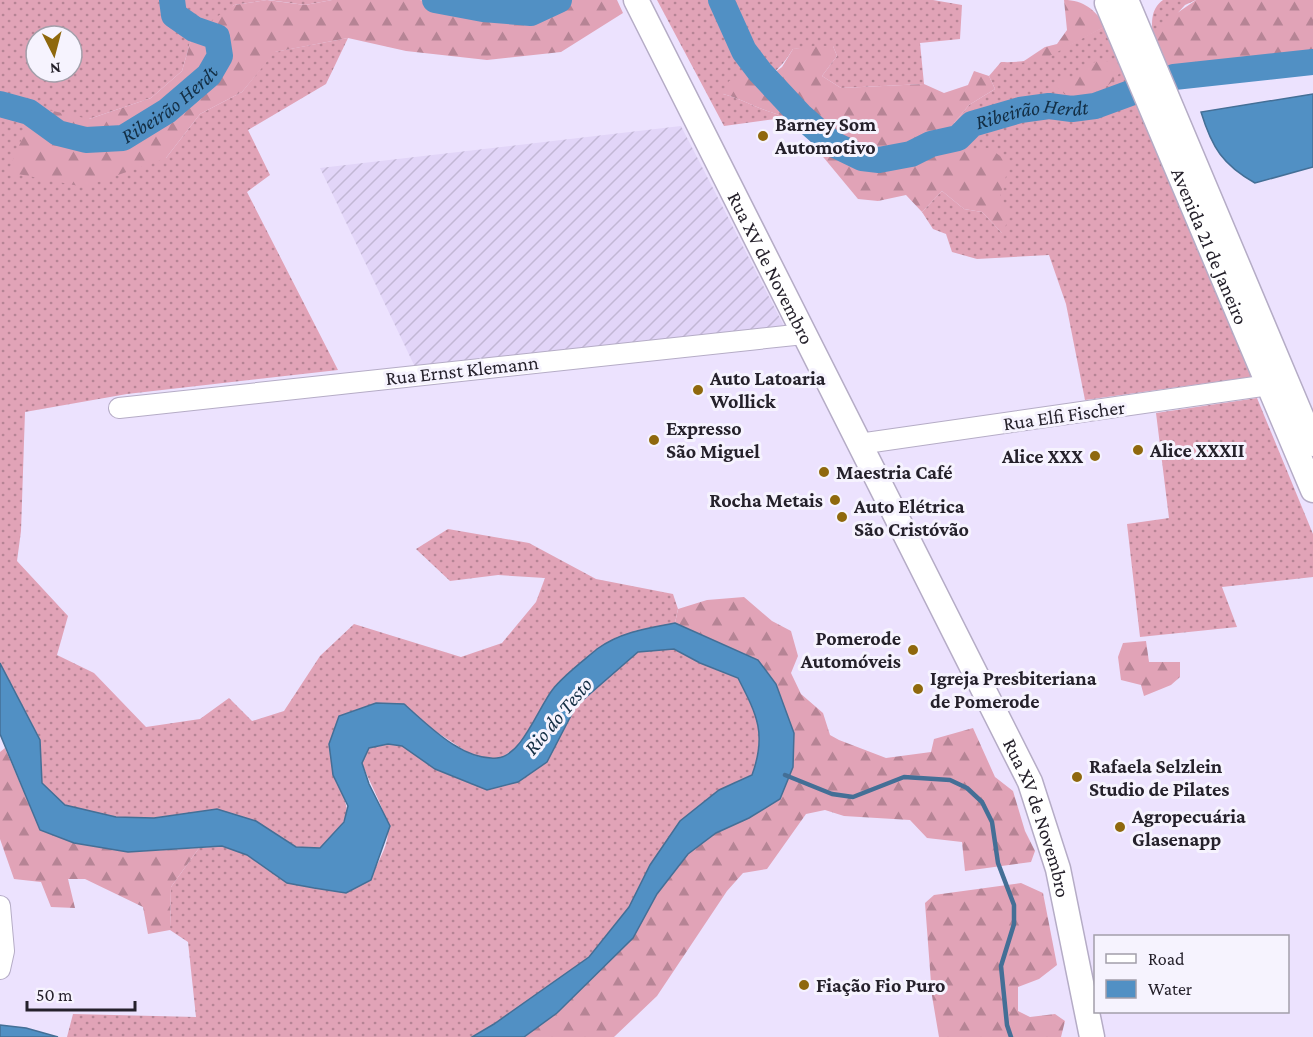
<svg xmlns="http://www.w3.org/2000/svg" width="1313" height="1037" font-family="'Crimson Pro',serif">
<style>
.industrial{fill:url(#industrial-furrows)}
.grass{fill:url(#grass-dots);fill-rule:evenodd}
.forest{fill:url(#forest-firs)}
.water{fill:#5190c4;stroke:#446f96;stroke-width:1.5}
.lines{fill:none;stroke-linecap:round;stroke-linejoin:round}
.stream{stroke:#446f96;stroke-width:4.5}
.river{stroke:#5190c4;stroke-width:26}
.minor-casing{stroke:#b5acc6;stroke-width:22}
.major-casing{stroke:#b5acc6;stroke-width:27}
.minor{stroke:#fff;stroke-width:20}
.major{stroke:#fff;stroke-width:24}
.poi-dot{fill:#8f680d;stroke:#f6f3fe;stroke-width:2}
.labels{text-anchor:middle;stroke-width:6;stroke-linejoin:round;paint-order:stroke}
.poi-label{font-size:20px;font-weight:bold;fill:#25212b;stroke:#f6f3fe;text-anchor:start}
.street-label{font-size:20px;fill:#25212b;stroke:#f6f3fe}
.water-label{font-size:21px;font-style:italic;fill:#132e44;stroke:#f6f3fe}
</style>
<defs>
<pattern id="industrial-furrows" width="10" height="10" patternUnits="userSpaceOnUse" patternTransform="scale(1.5)"><rect width="10" height="10" fill="#e2d5f8"/><path d="M-1 1l2-2M0 10L10 0M9 11l2-2" fill="none" stroke="#c2b7d5"/></pattern>
<pattern id="grass-dots" width="8" height="8" patternUnits="userSpaceOnUse" patternTransform="scale(1.5)"><rect width="8" height="8" fill="#e1a3b7"/><path d="M2 2h.1M6 6h.1" fill="none" stroke="#b68495" stroke-width="1.8" stroke-linecap="round"/></pattern>
<pattern id="forest-firs" width="22" height="20" patternUnits="userSpaceOnUse" patternTransform="scale(1.5)"><rect width="22" height="20" fill="#e1a3b7"/><path d="M5 1l3.5 6h-7zM16 11l3.5 6h-7z" fill="#b68495"/></pattern>
</defs>
<rect width="100%" height="100%" fill="#ece2fe"/>
<path class="industrial" d="M681,126L784,326L415,367L320,168Z"/>
<g class="grass">
<path d="M0,0H267L234,5L190,43L182,71L151,98L89,119L166,158L200,114L242,92L274,52L348,38L326,84L248,130L270,175L247,192L338,370L127,394L25,412L21,531L17,561L68,616L57,655L94,673L146,727L200,719L229,698L252,721L284,711L320,656L354,624L461,657L502,643L536,602L545,578L498,575L450,581L416,549L448,529L529,543L596,579L673,594L678,609L675,623L634,631L553,688L520,745L499,759L473,756L432,729L404,704L333,775C354,817 352,814 320,848L296,847L256,822L217,809L154,818L116,817L65,805L42,784L40,739L0,663ZM36,36H72V72H36Z"/>
<path d="M269,0H332L305,5Z"/>
<path d="M420,0H568L538,14L514,16L446,11Z"/>
<path d="M657,0H933L962,5L960,39L920,43L924,84L841,88L822,76L837,56L833,46L793,49C774,80 757,85 723,94C746,100 766,114 790,117L724,126Z"/>
<path d="M1163,0H1196L1185,5L1154,39C1151,25 1150,9 1163,0Z"/>
<path d="M1106,26L1251,377L1085,400L1066,304L1049,255L977,259L952,252L946,234L933,229L922,212L942,191L964,209L982,212L1002,233L954,123L969,105L995,89L989,76L1001,62C1046,64 1067,44 1106,26Z"/>
<path d="M1257,398L1313,534V577L1222,587L1237,627L1140,637L1127,524L1169,518L1156,413Z"/>
<path d="M674,649L700,663L738,678C757,717 767,732 752,775L719,790L650,865L629,907L589,957L494,1024L472,1037H67L73,1014L196,1017L188,942L170,930L171,887L199,848L222,846L247,855L287,883L371,880C375,866 384,854 387,840C392,819 369,783 362,763L369,748L388,744L402,746L435,769L487,790L576,706L638,652Z"/>
</g>
<g class="forest">
<path d="M267,0L305,5L332,0H420L446,11L514,16L538,14L568,0H617L623,13L561,52L487,60L406,51L348,38L275,52L242,92L200,114L166,158L84,187L8,172L35,107L89,119L151,98L182,71L190,43L215,18L234,5Z"/>
<path d="M1064,0C1084,0 1095,10 1106,26L1046,58L1021,63L1045,47L1057,44L1067,30Z"/>
<path d="M1196,0H1313V71H1258L1174,89L1154,39L1164,22Z"/>
<path d="M814,46H833L837,56L822,76L841,88L924,84L944,93L968,85L974,71L989,76L995,89L969,105L954,123L968,151L989,148L1010,163L1000,196L1011,215L1002,233L982,212L964,209L942,191L922,212L906,195L878,201L858,199L790,117C766,114 746,100 723,94L729,81L745,73L759,84L782,67L793,49Z"/>
<path d="M1097,61L1116,62L1120,72C1110,88 1087,102 1068,95C1064,94 1059,89 1055,86L1064,78L1079,77L1083,68Z"/>
<path d="M744,597L772,621L791,631L798,656L791,673L801,694L823,713L830,735L839,740L886,758L931,752L934,739L973,728L995,777L1013,791L1025,831L1035,851L1031,862L965,871L962,842L927,838L910,820L844,816L825,810L806,814L767,869L743,873L727,891L657,996L614,1037H524L557,1013L633,938L657,894L688,854L716,833L749,818L780,799L793,767L794,733L776,684L758,660L675,623L678,609L707,600Z"/>
<path d="M1146,641L1149,662H1180V677L1171,685L1144,696L1141,685L1121,680L1118,657L1123,643Z"/>
<path d="M5,748L40,830L74,843L128,852L199,848L171,887L170,930L148,934L143,907L85,879H68L75,908L51,907L41,882L14,879L0,839V752Z"/>
<path d="M1021,883L1043,893L1057,965L1039,979L1018,987V1011L1030,1017L1055,1014L1065,1021L1061,1037H939L932,996L925,903L934,895Z"/>
</g>
<g class="water">
<path d="M1313,94V167L1255,183C1223,165 1212,148 1201,112Z"/>
<path d="M675,623L758,660L776,684L794,733L793,767L780,799L749,818L716,833L688,854L657,894L633,938L557,1013L524,1037H472L494,1024L589,957L629,907L650,865L680,821L719,790L752,775C767,734 757,715 738,678L700,663L674,649L638,652L576,706L547,762L518,782L487,790L435,769L402,746L388,744L369,748L362,763L369,784L390,826L371,880L346,893L314,888L287,883L247,855L222,846L128,852L74,843L40,830L0,734V663L40,740L42,783L65,805L116,817L154,818L217,809L256,821L296,847L320,848L344,822L348,806L333,775L329,744L339,716L376,703L404,704C428,725 462,761 497,758C522,756 538,708 553,689C564,675 583,661 597,649C620,632 648,628 675,623Z"/>
<path d="M0,1025L26,1028L58,1037H0Z"/>
</g>
<g class="lines">
<path class="stream" d="M785,775L832,794L853,797L904,777L950,780L967,788L982,802L992,822L998,863L1014,905V924L1001,966L1007,1025L1011,1037"/>
<g class="river">
<path d="M435,0L483,9L531,13L559,0"/>
<path id="s1" d="M721,0L744,51L760,72L801,116L833,144L862,158L879,160L911,154L931,144L958,138L972,124L1020,110L1049,106L1072,109L1095,106L1174,77L1313,62"/>
<path id="s2" d="M0,104L29,112L58,133L86,140L123,138L167,111L209,75L220,56L217,37L194,29L174,15L172,0"/>
</g>
<defs>
<g id="minor">
<path d="M119,408L804,334"/>
<path d="M859,444L1269,385"/>
<path d="M0,906L4,951L0,969"/>
</g>
<g id="major">
<path id="s3" d="M636,0L1030,782L1058,869L1092,1037"/>
<path d="M1126,0L1313,444"/>
<path id="s4" d="M1107,3L1313,490"/>
</g>
</defs>
<use href="#minor" class="minor-casing"/>
<use href="#major" class="major-casing"/>
<use href="#minor" class="minor"/>
<use href="#major" class="major"/>
</g>
<g class="poi-dot">
<circle cx="763" cy="136" r="6"/>
<circle cx="698" cy="390" r="6"/>
<circle cx="654" cy="440" r="6"/>
<circle cx="1138" cy="450" r="6"/>
<circle cx="1095" cy="456" r="6"/>
<circle cx="824" cy="472" r="6"/>
<circle cx="835" cy="500" r="6"/>
<circle cx="842" cy="517" r="6"/>
<circle cx="913" cy="650" r="6"/>
<circle cx="918" cy="689" r="6"/>
<circle cx="1077" cy="777" r="6"/>
<circle cx="1120" cy="827" r="6"/>
<circle cx="804" cy="985" r="6"/>
</g>
<g class="labels">
<g class="poi-label">
<text x="775" y="131">Barney Som<tspan x="775" dy="23">Automotivo</tspan></text>
<text x="710" y="385">Auto Latoaria<tspan x="710" dy="23">Wollick</tspan></text>
<text x="666" y="435">Expresso<tspan x="666" dy="23">São Miguel</tspan></text>
<text x="1150" y="457">Alice XXXII</text>
<text x="1083" y="463" text-anchor="end">Alice XXX</text>
<text x="836" y="479">Maestria Café</text>
<text x="823" y="507" text-anchor="end">Rocha Metais</text>
<text x="854" y="513">Auto Elétrica<tspan x="854" dy="23">São Cristóvão</tspan></text>
<text x="901" y="645" text-anchor="end">Pomerode<tspan x="901" dy="23">Automóveis</tspan></text>
<text x="930" y="685">Igreja Presbiteriana<tspan x="930" dy="23">de Pomerode</tspan></text>
<text x="1089" y="773">Rafaela Selzlein<tspan x="1089" dy="23">Studio de Pilates</tspan></text>
<text x="1132" y="823">Agropecuária<tspan x="1132" dy="23">Glasenapp</tspan></text>
<text x="816" y="992">Fiação Fio Puro</text>
</g>
<g class="street-label">
<text dy="7" stroke="none"><textPath href="#s4" startOffset="264">Avenida 21 de Janeiro</textPath></text>
<text dy="7" stroke="none"><textPath href="#s3" startOffset="300">Rua XV de Novembro</textPath></text>
<text transform="translate(462 370) rotate(-6)" y="7">Rua Ernst Klemann</text>
<text transform="translate(1064 415) rotate(-8)" y="7">Rua Elfi Fischer</text>
<text dy="7" stroke="none"><textPath href="#s3" startOffset="912">Rua XV de Novembro</textPath></text>
</g>
<g class="water-label">
<text dy="7" stroke="none"><textPath href="#s2" startOffset="189">Ribeirão Herdt</textPath></text>
<text dy="7" stroke="none"><textPath href="#s1" startOffset="398">Ribeirão Herdt</textPath></text>
<text transform="translate(558 716) rotate(-50)" y="7">Rio do Testo</text>
</g>
</g>
<rect x="1094" y="935" width="195" height="78" fill="#f6f3fe" stroke="#a29faa" stroke-width="1.5"/>
<rect x="1106" y="954" width="30" height="9" fill="#ffffff" stroke="#a29faa" stroke-width="1.5"/>
<text x="1148" y="965" font-size="18" fill="#25212b">Road</text>
<rect x="1106" y="980" width="30" height="18" fill="#5190c4" stroke="#a29faa" stroke-width="1.5"/>
<text x="1148" y="995" font-size="18" fill="#25212b">Water</text>
<g transform="translate(54 54) rotate(174)"><circle r="28" fill="#f6f3fe" stroke="#a29faa" stroke-width="1.5"/>
<path d="M0-4.5L10 22L0 15L-10 22Z" fill="#8f680d"/>
<text y="-9" font-size="16" font-weight="bold" text-anchor="middle" fill="#25212b">N</text>
</g>
<path d="M27 1001v9h108v-9" fill="none" stroke="#25212b" stroke-width="3"/>
<text x="36" y="1001" font-size="18" fill="#25212b" stroke="#f6f3fe" stroke-width="4.5" paint-order="stroke">50 m</text>
</svg>
